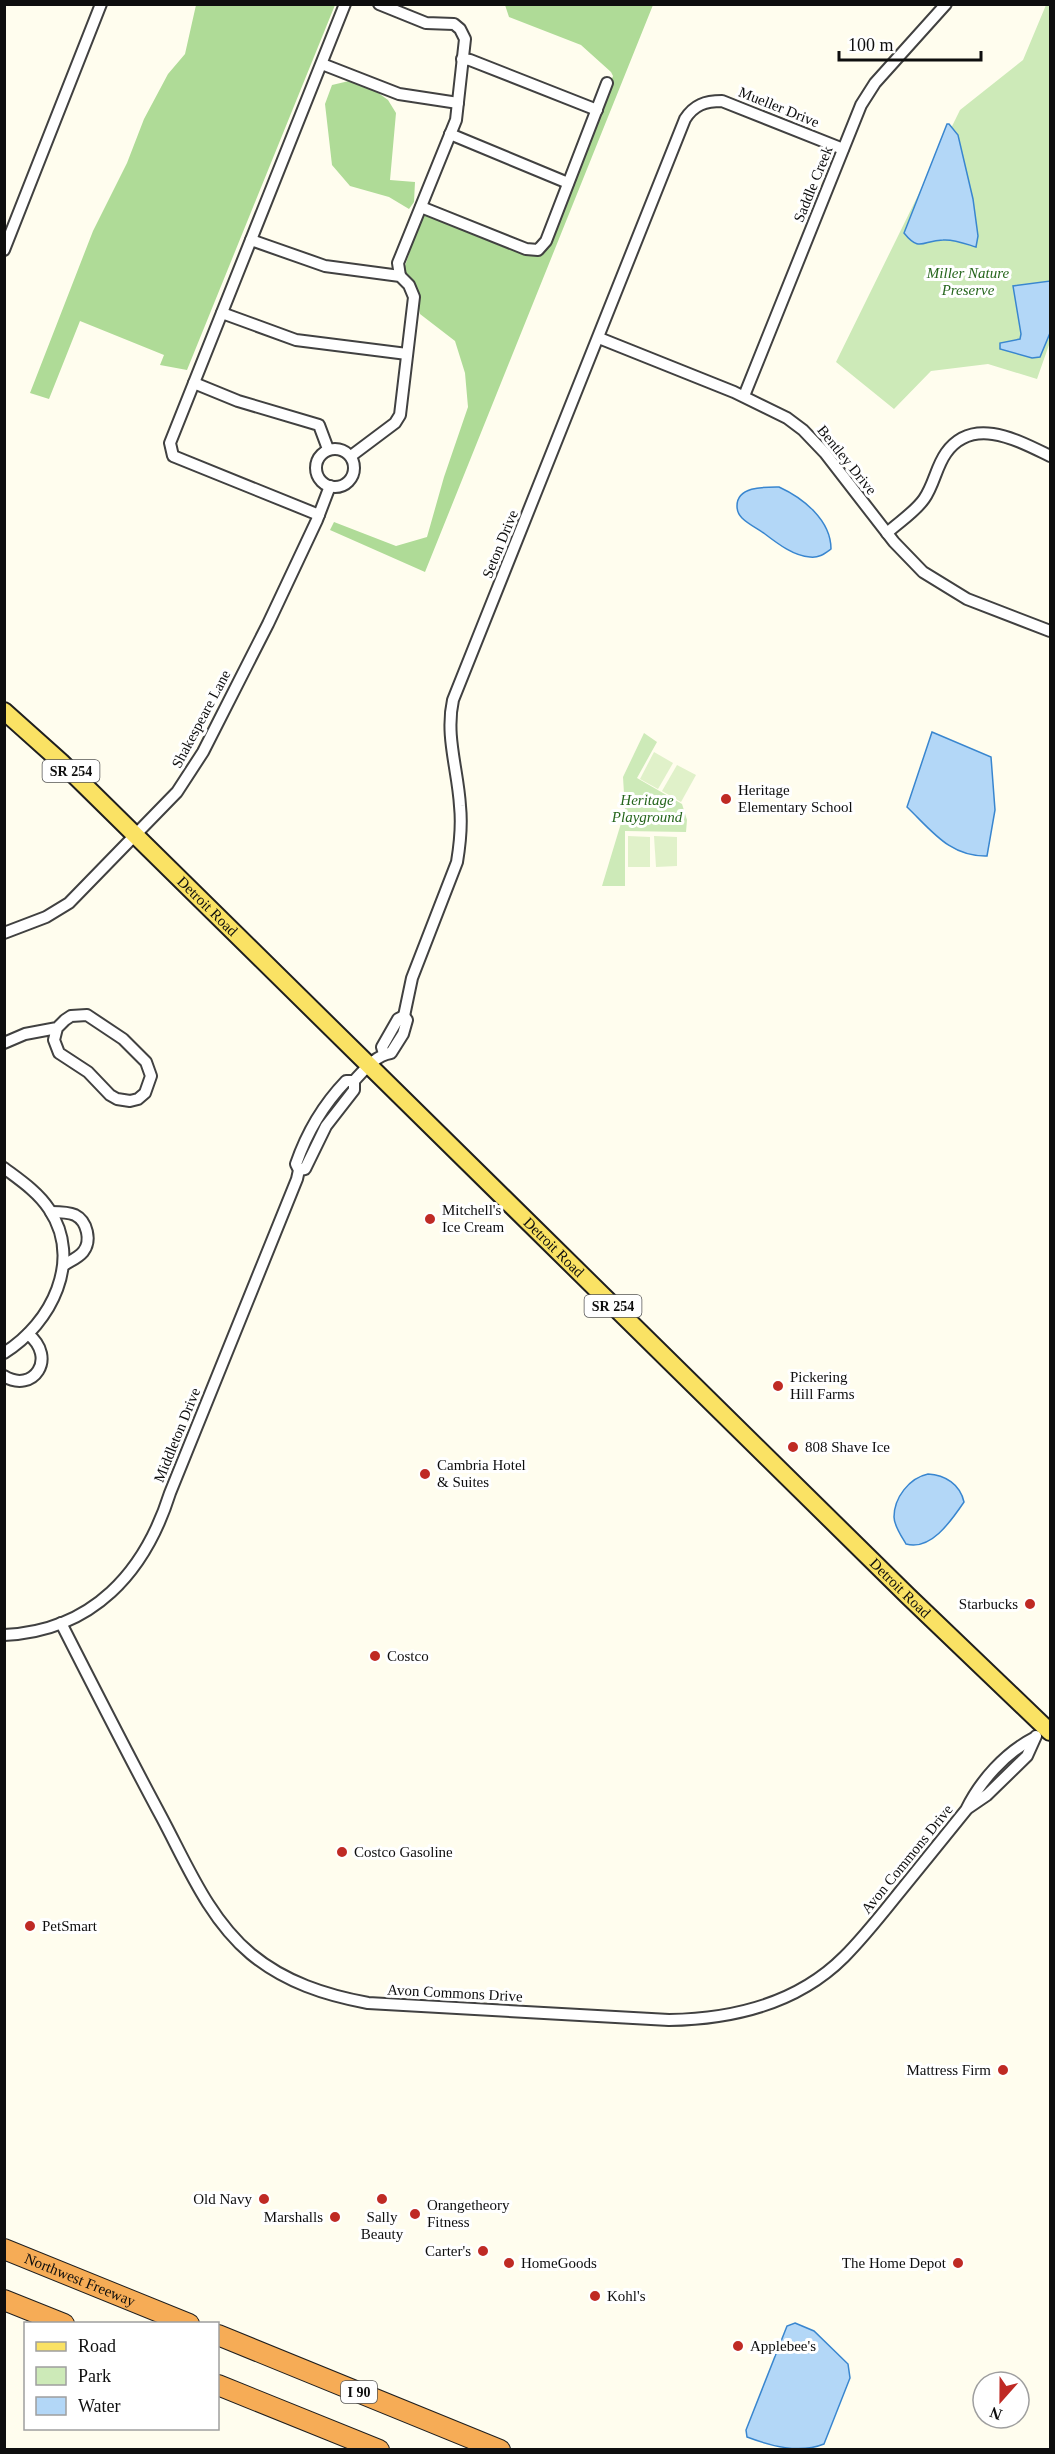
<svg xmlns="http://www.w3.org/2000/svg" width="1055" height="2454" font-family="'Times New Roman',serif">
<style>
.green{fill:#cdeab8}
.forest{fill:#afdb97}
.pitch{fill:#e0f1c9}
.water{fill:#b3d7f7;stroke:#3986cf;stroke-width:1.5}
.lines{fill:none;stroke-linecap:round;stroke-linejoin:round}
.street-casing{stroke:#414141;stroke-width:14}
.primary-casing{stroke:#1f1f1f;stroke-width:20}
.highway-casing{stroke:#1f1f1f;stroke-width:22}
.street{stroke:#fff;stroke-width:10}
.primary{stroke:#fae264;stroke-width:16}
.highway{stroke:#f6ac56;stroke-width:20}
.poi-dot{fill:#bf2a24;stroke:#fff;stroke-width:2}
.labels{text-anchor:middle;stroke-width:6;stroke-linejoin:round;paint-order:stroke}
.shield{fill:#fff;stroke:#565656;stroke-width:1.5}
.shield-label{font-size:14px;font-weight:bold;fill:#0e0e0e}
.street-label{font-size:15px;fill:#0e0e0e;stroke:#fff}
.park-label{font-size:15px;font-style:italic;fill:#26661d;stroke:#fff}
.poi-label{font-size:15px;fill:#0e0e0e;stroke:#fff;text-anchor:start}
</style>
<rect width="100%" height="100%" fill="#fffdee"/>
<g class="green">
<path d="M1046,5H1050V342L1037,379L988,364L931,371L894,409L836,362L960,110L1023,60Z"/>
<path d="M644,733L657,742L637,778L682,804L687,820L686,832L625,831V886H602L625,810L623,777Z"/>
</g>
<g class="forest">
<path d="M196,5H335L187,370L160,365L164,355L80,321L49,399L30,393L93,231L127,163L144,119L168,74L185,54Z"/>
<path d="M505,5H653L425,572L330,530L334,522L396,546L427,537L444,477L468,407L465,373L455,341L420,314L417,297L404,269L423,212L538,254L564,203L613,76L611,72L581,45L509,17Z"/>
<path d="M349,81L377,92L388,100L396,113L390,180L415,182L414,202L409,209L389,197L350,186L332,165L325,104L332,85Z"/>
</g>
<g class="pitch">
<path d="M654,752L673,763L658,789L640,779Z"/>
<path d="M677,765L696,775L681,802L662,791Z"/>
<path d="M628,836L650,837V867H628Z"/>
<path d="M654,836L677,837V866L656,867Z"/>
</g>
<g class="water">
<path d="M947,124H949L958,135L973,199L978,236L976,247C966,244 954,239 943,240C923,240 920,253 904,233Z"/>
<path d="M1050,281V333L1040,357L1032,358L1000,349V343L1020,339L1021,334L1013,286Z"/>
<path d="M779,487C803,498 831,520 831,549C824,554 819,558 810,557C794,556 778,544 765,534C758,529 748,524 742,518C739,515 737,510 737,506C737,486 765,487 779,487Z"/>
<path d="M932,732L991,757L995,810L987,856C950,857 932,831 907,807Z"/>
<path d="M928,1474C945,1475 960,1484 964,1502C951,1521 931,1551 906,1544C902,1537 894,1526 894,1517C894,1498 909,1478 928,1474Z"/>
<path d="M795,2323L814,2331L848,2364L850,2378L824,2444C799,2454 771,2446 747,2437L746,2430L787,2326Z"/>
</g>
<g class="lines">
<defs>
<g id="street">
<path d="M379,4L426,23L454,24L460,29L465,39L456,120L398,263L400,276"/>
<path d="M462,59L470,60L597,110"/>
<path d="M322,64L399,94L458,103"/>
<path d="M450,134L568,183"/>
<path d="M421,207L526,249L538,250L546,241L607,83"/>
<path d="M251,240L325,266L400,276L409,285L414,297L400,415L395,423L351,456"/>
<path d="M4,250L101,4"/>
<path d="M222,313L296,340L407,354"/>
<path d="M599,338L734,392L787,418L803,430L825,453L894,542L923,572L967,599L1050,631"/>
<path d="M194,383L238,401L319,425L328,449"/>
<path d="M744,396L861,105L875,83L946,4"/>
<circle cx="335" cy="468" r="19"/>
<path d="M319,515L173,456L170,443L345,4"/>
<path d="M887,533C899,522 915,512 924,499C934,485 936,467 946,453C973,415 1019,441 1050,456"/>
<path d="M4,933L46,917L69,903L177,792L203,752L268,624L317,520L330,486"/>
<path d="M404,1016L412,978L457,862C460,844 462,825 460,806C458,770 445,736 453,700L685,119C694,105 705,101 722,101L843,149"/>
<path d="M4,1043L25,1034L57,1028L65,1020L71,1016L87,1015L123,1039L146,1062L151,1076L145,1093L138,1099L130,1101L117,1099L110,1095L88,1072L59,1053L54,1040L57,1028"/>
<path d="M354,1081C364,1070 376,1055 391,1053L403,1034L407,1020L404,1016L398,1019L382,1047L384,1054"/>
<path d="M4,1168C20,1180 38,1192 49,1209C83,1260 52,1323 4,1353"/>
<path d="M51,1212C59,1212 68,1212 75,1215C87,1221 92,1241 83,1252C78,1258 70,1261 64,1265"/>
<path d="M4,1376C33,1394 58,1358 28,1334"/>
<path d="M61,1623C94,1688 127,1753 162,1818C187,1865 209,1919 251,1954C285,1982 325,1995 368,2003L669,2020C733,2019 797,2004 844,1957C862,1939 878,1919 894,1899C918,1869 942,1840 966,1810C980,1781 1005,1753 1034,1738"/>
<path d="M4,1635C93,1631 145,1572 170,1493L297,1179L299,1170L296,1164C307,1132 323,1105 346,1081H354V1090L326,1126L305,1169L299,1170"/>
<path d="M968,1808L987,1795L1027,1756L1036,1736"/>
</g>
<g id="primary">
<path id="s1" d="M4,711L61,762L908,1596L1050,1732"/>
</g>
<g id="highway">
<path id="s2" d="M4,2249L189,2324"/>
<path d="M4,2300L64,2324"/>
<path d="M218,2335L500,2450"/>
<path d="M218,2385L379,2450"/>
</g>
</defs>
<use href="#street" class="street-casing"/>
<use href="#primary" class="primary-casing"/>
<use href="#highway" class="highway-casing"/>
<use href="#street" class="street"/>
<use href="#primary" class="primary"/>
<use href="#highway" class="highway"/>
</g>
<g class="poi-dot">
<circle cx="726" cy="799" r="6"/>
<circle cx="430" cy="1219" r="6"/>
<circle cx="778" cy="1386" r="6"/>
<circle cx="793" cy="1447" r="6"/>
<circle cx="425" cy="1474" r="6"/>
<circle cx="1030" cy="1604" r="6"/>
<circle cx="375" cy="1656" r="6"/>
<circle cx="342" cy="1852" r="6"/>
<circle cx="30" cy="1926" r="6"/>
<circle cx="1003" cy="2070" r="6"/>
<circle cx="264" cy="2199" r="6"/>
<circle cx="382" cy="2199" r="6"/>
<circle cx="415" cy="2214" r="6"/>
<circle cx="335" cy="2217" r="6"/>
<circle cx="483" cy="2251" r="6"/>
<circle cx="509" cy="2263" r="6"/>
<circle cx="958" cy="2263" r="6"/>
<circle cx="595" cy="2296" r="6"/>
<circle cx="738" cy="2346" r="6"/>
</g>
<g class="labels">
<g class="shield">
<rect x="42.5" y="760" width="57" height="22" rx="4.5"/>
<rect x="584.5" y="1295" width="57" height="22" rx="4.5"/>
<rect x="341" y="2381" width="36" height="22" rx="4.5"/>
</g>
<g class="shield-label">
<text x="71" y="776">SR 254</text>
<text x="613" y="1311">SR 254</text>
<text x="359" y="2397">I 90</text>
</g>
<g class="street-label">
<text transform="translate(779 107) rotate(22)" y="5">Mueller Drive</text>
<text transform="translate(813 184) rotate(-68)" y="5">Saddle Creek</text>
<text transform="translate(847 460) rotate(51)" y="5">Bentley Drive</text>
<text transform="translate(500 544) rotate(-68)" y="5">Seton Drive</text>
<text transform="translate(201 719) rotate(-62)" y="5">Shakespeare Lane</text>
<text dy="5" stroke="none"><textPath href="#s1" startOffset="282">Detroit Road</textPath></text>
<text dy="5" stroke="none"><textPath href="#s1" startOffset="768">Detroit Road</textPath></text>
<text transform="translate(177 1435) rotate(-68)" y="5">Middleton Drive</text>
<text dy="5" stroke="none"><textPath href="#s1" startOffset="1254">Detroit Road</textPath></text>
<text transform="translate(907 1859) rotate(-51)" y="5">Avon Commons Drive</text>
<text transform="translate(455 1993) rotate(3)" y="5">Avon Commons Drive</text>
<text dy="5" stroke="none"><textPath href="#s2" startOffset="82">Northwest Freeway</textPath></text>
</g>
<g class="park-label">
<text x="968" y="278">Miller Nature<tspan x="968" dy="17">Preserve</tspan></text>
<text x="647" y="805">Heritage<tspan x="647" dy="17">Playground</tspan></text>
</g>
<g class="poi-label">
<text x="738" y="795">Heritage<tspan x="738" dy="17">Elementary School</tspan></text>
<text x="442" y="1215">Mitchell's<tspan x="442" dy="17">Ice Cream</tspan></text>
<text x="790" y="1382">Pickering<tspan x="790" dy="17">Hill Farms</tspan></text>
<text x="805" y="1452">808 Shave Ice</text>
<text x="437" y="1470">Cambria Hotel<tspan x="437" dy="17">&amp; Suites</tspan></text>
<text x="1018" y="1609" text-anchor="end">Starbucks</text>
<text x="387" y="1661">Costco</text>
<text x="354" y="1857">Costco Gasoline</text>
<text x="42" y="1931">PetSmart</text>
<text x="991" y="2075" text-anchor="end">Mattress Firm</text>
<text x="252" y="2204" text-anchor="end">Old Navy</text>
<text x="427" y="2210">Orangetheory<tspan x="427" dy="17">Fitness</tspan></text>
<text x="323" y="2222" text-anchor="end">Marshalls</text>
<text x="382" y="2222" text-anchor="middle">Sally<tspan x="382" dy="17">Beauty</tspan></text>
<text x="471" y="2256" text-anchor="end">Carter's</text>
<text x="521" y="2268">HomeGoods</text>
<text x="946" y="2268" text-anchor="end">The Home Depot</text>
<text x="607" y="2301">Kohl's</text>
<text x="750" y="2351">Applebee's</text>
</g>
</g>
<rect width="1055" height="2454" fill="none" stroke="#0e0e0e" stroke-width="12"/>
<rect x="24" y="2322" width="195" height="108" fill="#ffffff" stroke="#9f9f9f" stroke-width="1.5"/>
<rect x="36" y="2342" width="30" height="9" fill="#fae264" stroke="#9f9f9f" stroke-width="1.5"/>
<text x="78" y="2352" font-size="18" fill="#0e0e0e">Road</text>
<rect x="36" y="2367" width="30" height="18" fill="#cdeab8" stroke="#9f9f9f" stroke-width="1.5"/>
<text x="78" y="2382" font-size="18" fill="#0e0e0e">Park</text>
<rect x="36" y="2397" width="30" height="18" fill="#b3d7f7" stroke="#9f9f9f" stroke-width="1.5"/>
<text x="78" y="2412" font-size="18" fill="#0e0e0e">Water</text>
<g transform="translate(1001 2400) rotate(201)"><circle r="28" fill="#ffffff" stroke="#9f9f9f" stroke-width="1.5"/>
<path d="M0-4.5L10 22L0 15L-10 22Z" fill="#bf2a24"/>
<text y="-9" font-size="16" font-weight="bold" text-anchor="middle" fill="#0e0e0e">N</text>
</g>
<path d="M839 51v9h142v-9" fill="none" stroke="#0e0e0e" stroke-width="3"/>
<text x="848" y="51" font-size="18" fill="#0e0e0e" stroke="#ffffff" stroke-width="4.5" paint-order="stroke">100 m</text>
</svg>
